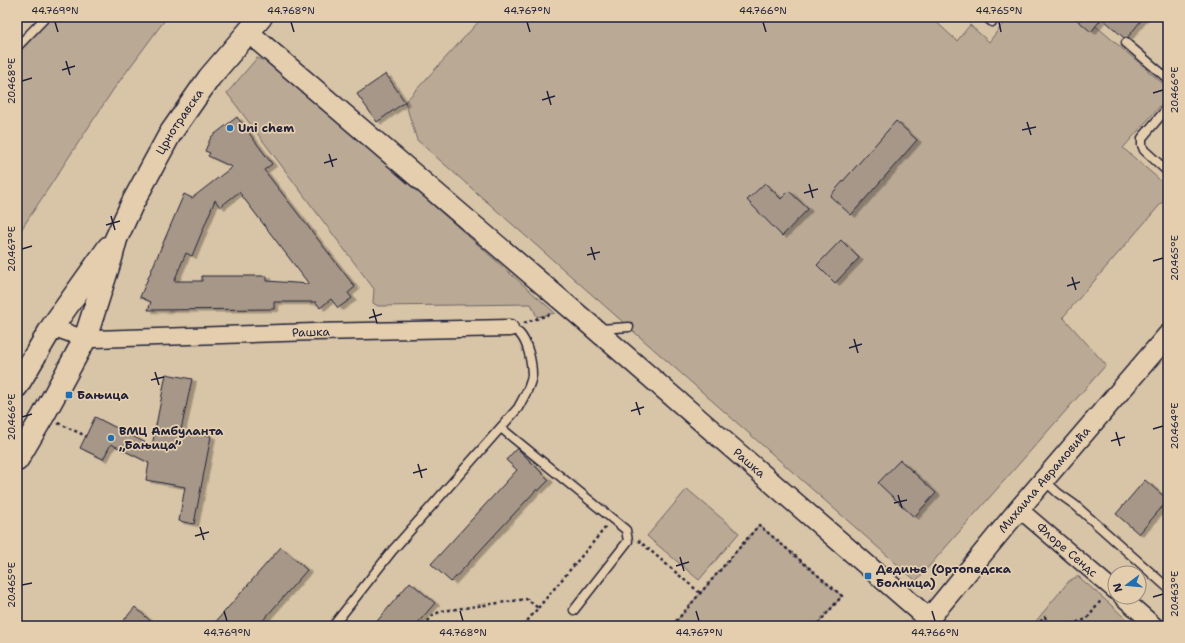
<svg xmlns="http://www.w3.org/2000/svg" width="1185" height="643" font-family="'Shantell Sans',sans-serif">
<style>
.green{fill:#baa994;stroke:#6e6668}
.building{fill:#a69788;stroke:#22223b;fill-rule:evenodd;filter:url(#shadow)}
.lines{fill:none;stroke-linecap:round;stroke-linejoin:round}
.service-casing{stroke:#22223b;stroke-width:11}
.minor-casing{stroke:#22223b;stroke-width:19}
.tertiary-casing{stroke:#22223b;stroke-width:23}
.secondary-casing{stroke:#22223b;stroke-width:25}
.path{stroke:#22223b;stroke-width:2.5;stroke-dasharray:3 3;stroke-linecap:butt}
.service{stroke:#e4cead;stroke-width:8}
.minor{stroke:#e4cead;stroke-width:16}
.tertiary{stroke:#e4cead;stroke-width:20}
.secondary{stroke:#e4cead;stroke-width:22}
.ticks{fill:none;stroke:#22223b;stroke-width:1.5}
.poi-dot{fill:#1f6fb2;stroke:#e4cead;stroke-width:1.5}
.labels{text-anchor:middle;stroke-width:3.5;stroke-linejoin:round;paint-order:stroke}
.street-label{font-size:12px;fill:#22223b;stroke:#e4cead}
.poi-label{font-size:12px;font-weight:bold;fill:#22223b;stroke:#e4cead;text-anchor:start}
.neatline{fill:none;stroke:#22223b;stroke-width:1.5}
.ticks-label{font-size:10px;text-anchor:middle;fill:#22223b}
</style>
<defs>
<filter id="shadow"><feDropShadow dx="4.5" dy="2.5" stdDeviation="0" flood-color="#0004"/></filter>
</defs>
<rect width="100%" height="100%" fill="#d8c4a6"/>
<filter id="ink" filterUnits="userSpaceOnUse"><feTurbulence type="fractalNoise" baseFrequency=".025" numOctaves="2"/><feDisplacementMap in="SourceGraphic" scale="8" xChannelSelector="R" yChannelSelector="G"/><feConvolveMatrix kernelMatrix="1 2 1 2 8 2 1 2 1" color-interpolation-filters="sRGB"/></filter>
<g filter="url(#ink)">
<g class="green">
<path d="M46,17H167L113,90L17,236V47Z"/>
<path d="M483,17H931L957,41L970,25L989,42L1004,22L998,17H1074L1091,31L1096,26L1167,87V98L1123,148L1168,187V201L1165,199L1063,317L1106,365L916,581L417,140L405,102Z"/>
<path d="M257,58L275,65L555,313L537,317L531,304L378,306L373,303L374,289L227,93Z"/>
<path d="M687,489L739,533L699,580L647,536Z"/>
<path d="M759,525L842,596L816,626H672Z"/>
<path d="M1078,576L1111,605L1133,626H1032L1069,581Z"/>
</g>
<g class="building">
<path d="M1074,17H1144L1127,38H1124L1102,18L1091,32Z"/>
<path d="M386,74L405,102L377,122L357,94Z"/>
<path d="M237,117L272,164L264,170L355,287L348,293L352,298L338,308L331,299L320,308L316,302H274V309L148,310L151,302L140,297L184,194L192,198L232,167L208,156L210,153L205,151L211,137ZM239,192L296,267L309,284L267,281V276H202V281H174L186,253L192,256L215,200L220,207Z"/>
<path d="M896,121L917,140L851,215L830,196Z"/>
<path d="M765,183L781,199L789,191L808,209L782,236L747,200Z"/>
<path d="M841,240L859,258L835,283L817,265Z"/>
<path d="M166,374L192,379L181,430L211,436L194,524L179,521L185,487L146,480L149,463L111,444L103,459L80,448L95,417L152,446Z"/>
<path d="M517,448L549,480L538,491L537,489L451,582L431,564L517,470L506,460Z"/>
<path d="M900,460L936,493L914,517L878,483Z"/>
<path d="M1145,480L1168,500L1139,534L1116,514Z"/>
<path d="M281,547L307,570L258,626H212Z"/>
<path d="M410,582L435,603L415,626H373Z"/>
<path d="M135,607L156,626H119Z"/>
</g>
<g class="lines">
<defs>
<g id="service">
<path d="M986,17L992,22"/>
<path d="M1126,43L1168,79"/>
<path d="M17,47L46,17"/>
<path d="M1168,107L1142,138V145L1144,150L1168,172"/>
<path d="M600,329L629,327"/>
<path d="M501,428L626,530L628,541L574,610"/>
<path d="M1044,480L1058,493L1075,505L1168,588"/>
<path d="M333,626L392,551L518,408C523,398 531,387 532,375C532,363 528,342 519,333C516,331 513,330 510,328"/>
</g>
<g id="minor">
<path id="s1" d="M52,327L85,339H94L315,332L510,328"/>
<path id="s2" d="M1019,509L1115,591"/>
<path d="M1122,597L1155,626"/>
</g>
<g id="tertiary">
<path id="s3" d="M248,32L588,323L929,619"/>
<path id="s4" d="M923,626L1019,509L1168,335"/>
</g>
<g id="secondary">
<path d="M17,386L52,327L109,247"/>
<path id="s5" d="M17,460L43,416L85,339L111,258L116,239L132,204L170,134L209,78L261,17"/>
</g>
</defs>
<use href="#service" class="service-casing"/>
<use href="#minor" class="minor-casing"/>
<use href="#tertiary" class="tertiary-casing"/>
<use href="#secondary" class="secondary-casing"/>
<g class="path">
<path d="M524,323L551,314"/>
<path d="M58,423L86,436"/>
<path d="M638,540L700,593"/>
<path d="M538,608L606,527"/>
<path d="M424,626L433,615L442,611L527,599L538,608L523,626"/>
<path d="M672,626L759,525L842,596L816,626"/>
<path d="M1036,626L1045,617L1050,626"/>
<path d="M1065,626L1087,619L1102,599"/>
</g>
<use href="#service" class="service"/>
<use href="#minor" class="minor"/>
<use href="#tertiary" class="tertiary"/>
<use href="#secondary" class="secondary"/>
</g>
</g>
<path class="ticks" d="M55,22L58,32M291,22L294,32M527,22L530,32M763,22L766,32M999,22L1001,32M66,61L70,75M62,70L75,66M22,81L32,78M547,91L551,105M1153,93L1163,90M542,100L555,96M1027,122L1031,135M1022,130L1036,127M329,154L333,167M324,163L337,159M809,184L813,198M804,193L818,189M111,216L115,230M106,225L120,221M591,247L595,260M22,249L32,246M587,255L600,252M1153,261L1163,258M1072,277L1076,290M1067,286L1080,282M373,309L377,323M369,318L382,314M854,339L858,353M849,348L862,344M155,372L159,385M151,380L164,377M636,402L640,415M631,411L644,407M22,417L32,414M1153,429L1163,426M1116,432L1120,446M1111,441L1125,437M418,464L422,478M413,473L427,469M898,495L902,508M894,503L907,500M200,527L204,540M195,536L209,532M680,557L684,571M676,566L689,562M22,585L32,583M1153,597L1163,594M224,611L227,621M460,611L463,621M696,611L699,621M932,611L935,621"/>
<g class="poi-dot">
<circle cx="230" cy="128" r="4"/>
<rect x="65" y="391" width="8" height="8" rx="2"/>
<circle cx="111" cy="438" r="4"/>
<rect x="864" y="572" width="8" height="8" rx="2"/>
</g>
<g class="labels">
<g class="street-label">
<text dy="4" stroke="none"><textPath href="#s5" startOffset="377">Црнотравска</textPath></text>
<text dy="4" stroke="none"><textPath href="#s1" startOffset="261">Рашка</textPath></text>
<text dy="4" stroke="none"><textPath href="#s3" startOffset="661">Рашка</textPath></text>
<text dy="4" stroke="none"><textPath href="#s4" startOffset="190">Михаила Аврамовића</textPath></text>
<text dy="4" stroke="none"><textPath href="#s2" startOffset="63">Флоре Сендс</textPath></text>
</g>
<g class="poi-label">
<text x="238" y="132">Uni chem</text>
<text x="77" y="399">Бањица</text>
<text x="119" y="435">ВМЦ Амбуланта<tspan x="119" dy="14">„Бањица”</tspan></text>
<text x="876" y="573">Дедиње (Ортопедска<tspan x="876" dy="14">Болница)</tspan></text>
</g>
</g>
<rect width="1185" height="643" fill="none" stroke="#e4cead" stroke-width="44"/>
<g transform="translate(1127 585) rotate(254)"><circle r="19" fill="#e4cead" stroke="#96897f"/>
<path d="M0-3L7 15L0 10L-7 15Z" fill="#1f6fb2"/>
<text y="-6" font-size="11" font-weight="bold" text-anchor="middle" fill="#22223b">N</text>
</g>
<rect x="22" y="22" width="1141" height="599" class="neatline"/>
<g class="ticks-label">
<text x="55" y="14">44.769°N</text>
<text x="291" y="14">44.768°N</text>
<text x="527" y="14">44.767°N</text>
<text x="763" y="14">44.766°N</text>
<text x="999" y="14">44.765°N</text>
<text transform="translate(11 81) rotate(-90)" y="4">20.468°E</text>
<text transform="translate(1174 90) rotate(-90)" y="4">20.466°E</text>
<text transform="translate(11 249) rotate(-90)" y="4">20.467°E</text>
<text transform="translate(1174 258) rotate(-90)" y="4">20.465°E</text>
<text transform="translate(11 417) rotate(-90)" y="4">20.466°E</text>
<text transform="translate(1174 426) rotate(-90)" y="4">20.464°E</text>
<text transform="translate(11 585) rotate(-90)" y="4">20.465°E</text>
<text transform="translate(1174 594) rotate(-90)" y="4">20.463°E</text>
<text x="227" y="636">44.769°N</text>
<text x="463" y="636">44.768°N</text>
<text x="699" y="636">44.767°N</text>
<text x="935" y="636">44.766°N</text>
</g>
</svg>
